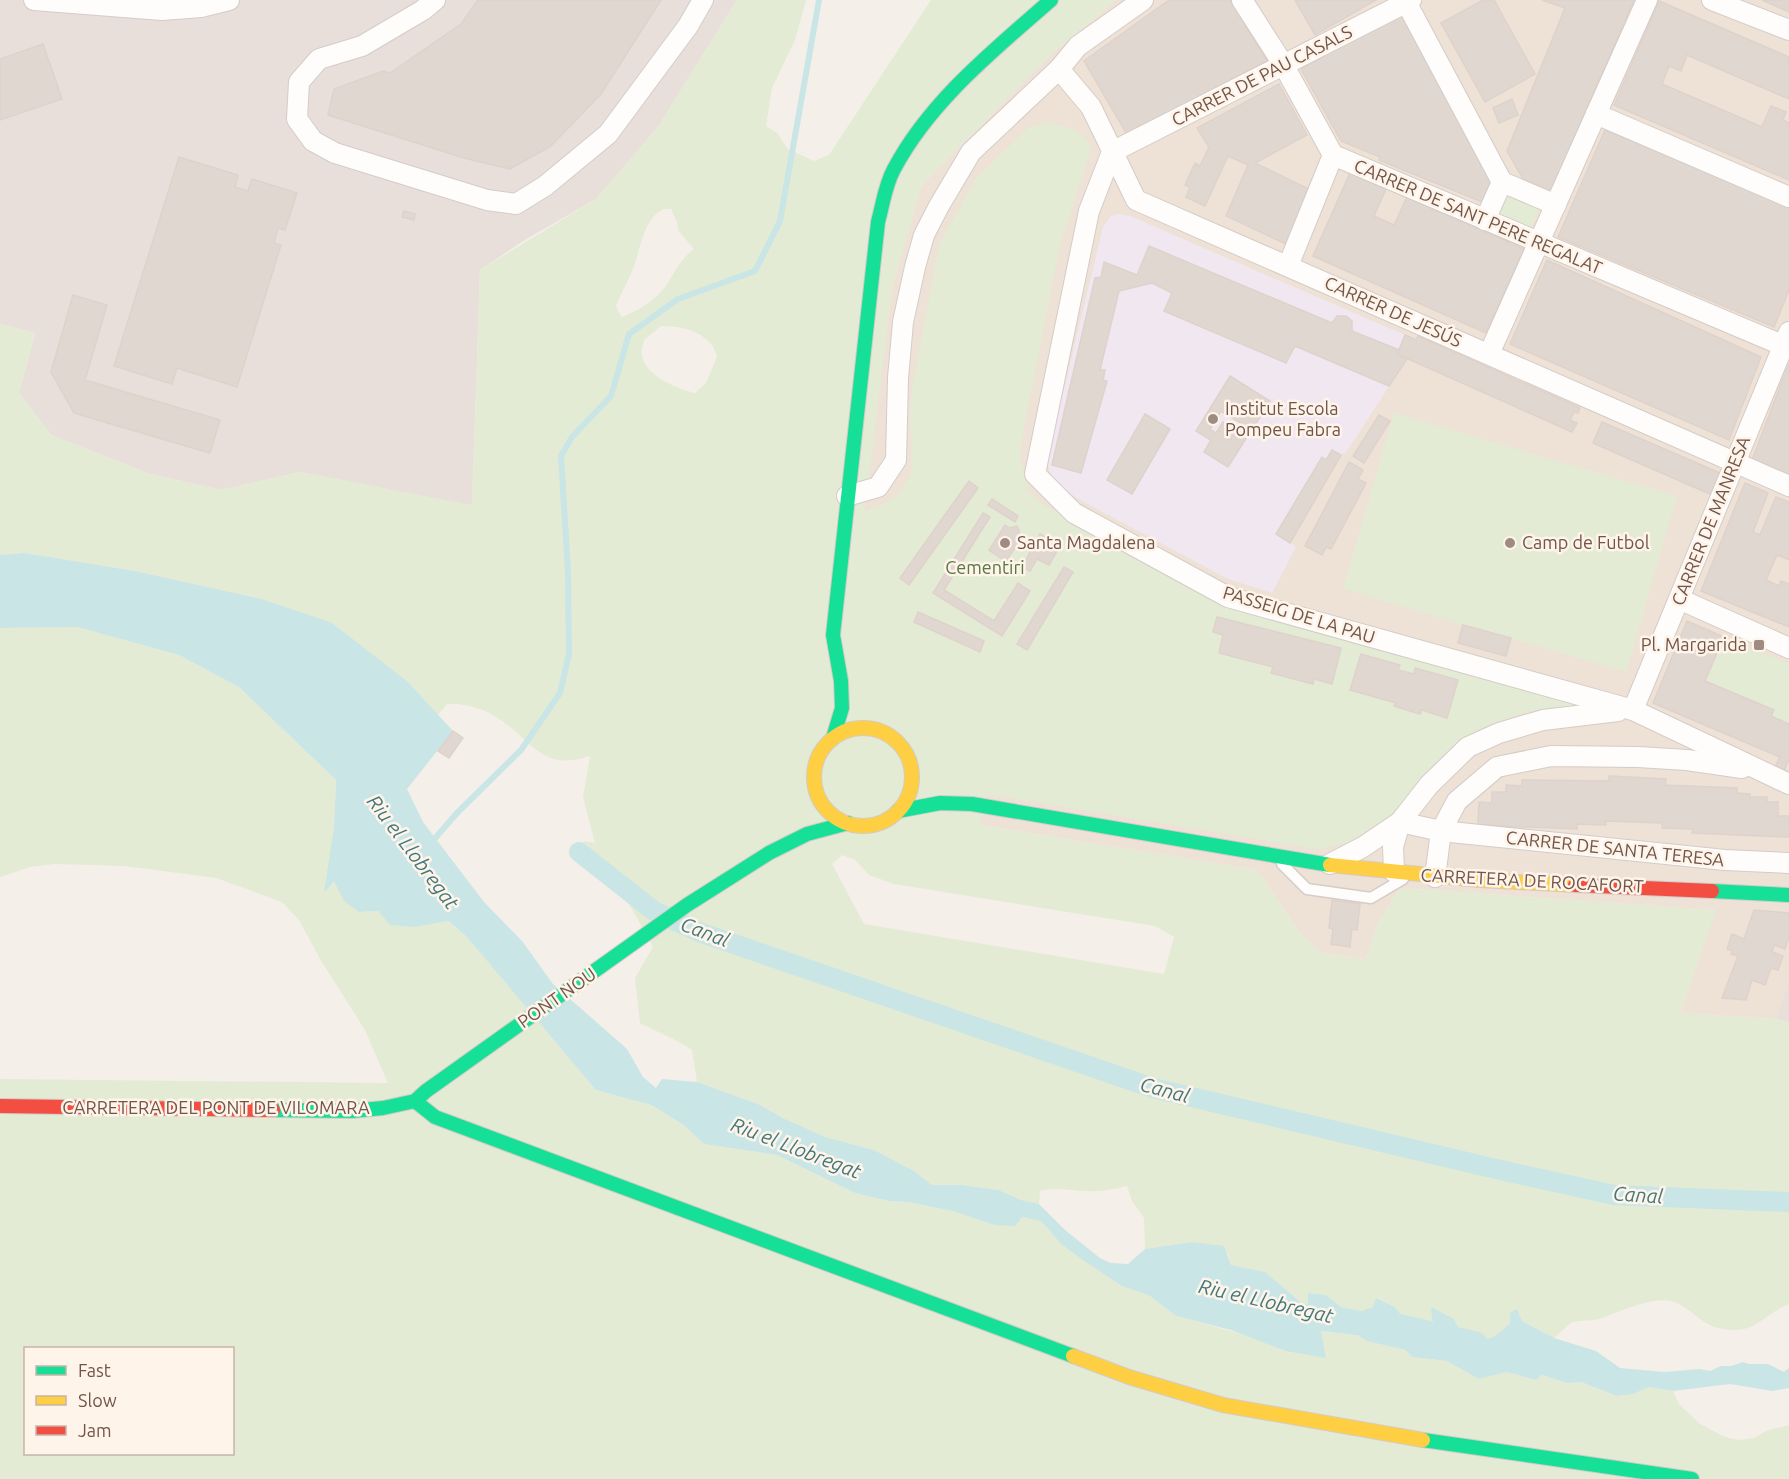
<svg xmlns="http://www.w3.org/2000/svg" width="1789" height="1479" font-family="Ubuntu,sans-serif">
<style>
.residential{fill:#eee1d6}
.industrial{fill:#e8dfda}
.education{fill:#f0e7f1}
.green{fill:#e3ebd4;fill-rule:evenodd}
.water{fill:#cae5e5}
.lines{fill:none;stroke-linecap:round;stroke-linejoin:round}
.stream{stroke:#cae5e5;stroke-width:6}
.canal{stroke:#cae5e5;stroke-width:20}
.river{stroke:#cae5e5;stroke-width:34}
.building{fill:#e1d7d1;stroke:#ded2cb;stroke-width:1.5}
.lane-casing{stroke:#d4ccc7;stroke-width:13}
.street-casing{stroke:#d4ccc7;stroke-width:22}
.fast-casing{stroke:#d4cbc6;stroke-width:16}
.slow-casing{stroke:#d4cbc6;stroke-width:16}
.jam-casing{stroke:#d4cbc6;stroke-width:16}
.lane{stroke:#fefdfc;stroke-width:10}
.street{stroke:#fefdfc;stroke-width:20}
.fast{stroke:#16e098;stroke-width:14}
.slow{stroke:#ffcf43;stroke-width:14}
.jam{stroke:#f24e42;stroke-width:14}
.poi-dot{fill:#a08b82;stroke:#fef4e9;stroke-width:2}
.labels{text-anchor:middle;stroke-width:5;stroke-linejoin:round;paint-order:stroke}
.street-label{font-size:18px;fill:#72554a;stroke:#fef4e9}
.poi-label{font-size:18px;fill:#72554a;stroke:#fef4e9;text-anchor:start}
.park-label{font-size:18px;fill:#577842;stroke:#fef4e9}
.water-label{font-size:20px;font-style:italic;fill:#42797e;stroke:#fef4e9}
</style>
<rect width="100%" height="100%" fill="#f5efe9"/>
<path class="residential" d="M1116,0H1789V981L1776,1019L1680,1013L1715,910L1400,888L1378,923L1366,959L1321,953L1300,933L1257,870L980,825L859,555L892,286L921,186L1050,55Z"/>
<g class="industrial">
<path d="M0,0H737L658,127L596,199L525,240L480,270L472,506L300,472L221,490L150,474L51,435L19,393L35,333L0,324Z"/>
<path d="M1789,981V1022L1776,1019Z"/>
</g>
<path class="education" d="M1118,214L1130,216L1405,335L1397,354L1407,359L1347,451L1341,455L1290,542L1296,547L1272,593L1228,579L1082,501L1057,485L1049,470L1047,459L1103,227L1111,216Z"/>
<g class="green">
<path d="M737,0H806L795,40L772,88L766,126L777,133L788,149L814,161L829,155L931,0H1116L1050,55L921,186L892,286L865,511L884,504L899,494L911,474L912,441L909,417L913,384L939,245L976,179L1028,128L1048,122L1075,130L1084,136L1091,148L1059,249L1019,454L1029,492L1042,504L1221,600L1585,704L1525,712L1476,731L1433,768L1391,815L1348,843L1317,849L986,794L980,825L1257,870L1300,933L1321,953L1366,959L1378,923L1400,888L1716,910L1680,1013L1776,1019L1789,1022V1304C1770,1311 1757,1330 1736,1330C1701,1330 1700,1313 1674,1302C1653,1294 1615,1315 1594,1320C1587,1321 1577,1320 1571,1323C1565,1327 1559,1334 1554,1338L1522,1321L1517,1310L1510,1313L1511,1323C1489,1344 1488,1340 1461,1333L1454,1319L1447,1340L1426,1338L1415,1334L1395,1307L1377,1298L1371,1313L1341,1307L1326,1295L1309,1293L1308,1304L1302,1303L1265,1272L1231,1265L1228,1254L1191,1242L1145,1249L1144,1218L1132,1201L1127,1186C1112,1190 1099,1192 1083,1191C1068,1190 1055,1187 1040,1191L1039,1204L1021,1200L999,1190L961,1185H932L914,1171L874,1150L825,1137L783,1118L758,1104L697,1082L692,1050C674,1038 659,1033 640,1023L635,978L653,947L624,895L574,858L584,841L595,843L583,797L590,756C540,773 531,738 496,717C482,708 463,703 447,704L438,715L408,682L262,599L135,571L25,553L0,555V324L35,333L19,393L51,435L150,474L221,490L300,472L472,505L480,270L596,199L658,127ZM664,209H671L677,222L678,230L694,249C680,260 677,268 668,283C657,300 641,309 622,317L618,311L616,305C622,292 629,279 634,266C641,247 644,217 664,209ZM661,326C678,326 700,330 711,344C714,347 716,353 717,357L706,383L695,393C677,389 644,375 642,355C641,350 643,344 644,340ZM842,855L855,860L869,875L894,884L1155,926L1174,937L1164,974L864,924L832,864Z"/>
<path d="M1505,191L1540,206L1530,230L1495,215Z"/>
<path d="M1394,413L1677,496L1626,672L1343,589Z"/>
<path d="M77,627L179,655L239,687L336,780L334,827L325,892L334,880L359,912L378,911L414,927L447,921L466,936L596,1090L651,1105L684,1125L704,1144L777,1155L855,1193L889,1201L908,1202L953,1211L994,1225L1022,1217L1041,1221L1061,1244L1084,1261L1122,1286L1150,1296L1176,1316L1326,1357L1320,1331L1363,1336L1403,1347L1412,1357L1447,1361L1479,1379L1507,1372L1536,1380L1542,1375L1567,1383L1581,1382L1617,1396L1633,1394L1649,1387L1673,1391L1679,1404L1700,1424L1725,1437L1739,1440L1754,1438L1766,1431L1789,1425V1479H0V1079L388,1083L365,1030L320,959L299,920L282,902L216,878L125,866L54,864L30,867L0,877V628ZM26,1348H232V1454H26Z"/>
<path d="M1724,637L1789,664V724L1771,716L1774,710L1705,681Z"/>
</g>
<path class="water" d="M25,553L135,571L262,599L332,623L408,682L453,731L407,789L423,822L484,902L522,941L553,984L627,1049L643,1077L656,1088L662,1079L697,1082L758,1104L783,1118L825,1137L874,1150L914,1171L932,1185H961L999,1190L1021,1200L1039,1204L1065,1230L1100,1258L1111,1263L1128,1264L1145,1249L1191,1242L1224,1246L1231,1265L1265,1272L1302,1303L1308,1304V1293L1326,1295L1341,1307L1371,1313L1376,1298L1395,1307L1415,1334L1426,1338L1434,1332L1446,1338L1432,1319L1431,1307L1454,1319L1461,1333C1488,1340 1489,1344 1510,1323V1313L1517,1309L1522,1321L1554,1338L1596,1351L1620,1368L1664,1372L1700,1369L1710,1371L1721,1366H1731L1743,1362L1749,1364H1768L1784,1372L1789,1368V1388L1772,1391L1730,1384L1673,1391L1649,1387L1633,1394L1617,1396L1581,1382L1567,1383L1542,1375L1536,1380L1507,1372L1479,1379L1447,1361L1412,1357L1403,1347L1363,1336L1321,1331L1326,1358L1286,1351L1231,1330L1176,1316L1150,1296L1122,1286L1084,1261L1061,1244L1041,1221L1022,1217L1015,1226L994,1225L953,1211L908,1202L889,1201L855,1193L777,1155L704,1144L684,1125L651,1105L596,1090L466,936L448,921L414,927L390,925L378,911L359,912L344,901L334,881L324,893L334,827L336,780L239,687L179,655L77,627L0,628V555Z"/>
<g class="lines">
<path class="stream" d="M430,844L457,813L521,750L560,693L569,654L568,572L561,456L572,437L611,396L629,334L678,299L755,271L780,221L819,0"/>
<path class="canal" d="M579,852L654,911L699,932L1153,1088L1509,1172L1614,1195L1789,1202"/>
<path class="river" d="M1373,1325L1473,1348"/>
</g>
<g class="building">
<path d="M478,0H661L601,94L551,146L510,169L464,158L328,115L334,89L383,71L390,73L461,24Z"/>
<path d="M1169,0H1230L1267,61L1128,136L1084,61Z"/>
<path d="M1295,0H1376L1315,35Z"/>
<path d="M1483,0H1494L1535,74L1485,102L1441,23Z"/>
<path d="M1542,0H1634L1551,191L1523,179L1507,151L1565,8Z"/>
<path d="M1762,0H1789V12Z"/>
<path d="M1659,1L1789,57V99L1687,55L1681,71L1669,66L1662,84L1762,127L1771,106L1786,112L1783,120L1789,123V180L1614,105Z"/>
<path d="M1404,11L1494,173L1482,202L1379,160L1380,157L1341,141L1301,69Z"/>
<path d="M43,44L62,99L0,120V59Z"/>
<path d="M1279,84L1307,135L1255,163L1313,191L1288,245L1226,216L1248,165L1228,156L1205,206L1186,197L1190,187L1185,185L1195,163L1200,166L1209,147L1197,128Z"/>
<path d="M1512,99L1518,115L1499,123L1493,108Z"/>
<path d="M1605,130L1789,207V290L1774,327L1558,237Z"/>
<path d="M179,157L238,175L235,187L248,191L252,179L297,193L285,230L278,228L274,243L281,245L237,387L177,368L172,384L114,366Z"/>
<path d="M1350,173L1386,189L1374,216L1394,225L1407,197L1524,249L1486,333L1313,256Z"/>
<path d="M404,211L415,214L414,220L402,217Z"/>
<path d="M1149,246L1332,323L1337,316H1346L1352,321V331L1399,350L1397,354L1407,359L1389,386L1295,346L1286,363L1164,311L1172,293L1152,283L1119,291L1100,370H1105L1103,380L1107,381L1081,473L1052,465L1095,278L1101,277L1104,262L1137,275Z"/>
<path d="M1547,260L1761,357L1729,440L1510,344Z"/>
<path d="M73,295L107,305L85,380L220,420L210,453L74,413L51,372Z"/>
<path d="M1405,335L1416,340L1418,336L1580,408L1578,413L1574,412L1570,420L1577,423L1572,432L1397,354Z"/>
<path d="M1789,363V476L1752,460Z"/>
<path d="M1230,376L1270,401L1252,430L1221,411L1210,429L1216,433L1223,422L1247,437L1228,467L1204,452L1211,440L1196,431Z"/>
<path d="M1145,414L1170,429L1132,494L1107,480Z"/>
<path d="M1379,415L1390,421L1364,463L1353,456Z"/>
<path d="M1602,422L1722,474L1712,495L1593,443Z"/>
<path d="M1332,450L1341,455L1290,543L1276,534L1322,457L1326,460Z"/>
<path d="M1349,462L1363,470L1358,479L1366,483L1331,549L1326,547L1322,555L1305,546Z"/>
<path d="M969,481L978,488L909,585L900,578Z"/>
<path d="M1745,483L1768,493L1753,532L1760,535L1776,497L1789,502V560L1777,555L1766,580L1779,586L1781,581L1789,584V627L1701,591Z"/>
<path d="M992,499L1018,516L1015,522L988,505Z"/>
<path d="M983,513L990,517L944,590L994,621L1018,583L1030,591L1002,636L933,593Z"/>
<path d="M1005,525L1009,528L1017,526L1019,530V534L1022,536L1006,562L989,550Z"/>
<path d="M1040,534L1060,546L1049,565L1037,559L1030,571L1022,567Z"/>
<path d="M1064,567L1073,572L1027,650L1017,644Z"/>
<path d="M918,612L984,641L980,652L914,622Z"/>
<path d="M1217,617L1341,648L1332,684L1314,679L1313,684L1271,673L1273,667L1219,653L1223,635L1213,632Z"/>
<path d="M1687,621L1724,637L1705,681L1774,710L1771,716L1789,724V759L1784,771L1775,767L1780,757L1653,703Z"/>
<path d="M1463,625L1511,638L1506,656L1458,643Z"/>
<path d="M1361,654L1400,665L1398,670L1414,674L1415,668L1458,680L1447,718L1422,710L1420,714L1394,706L1396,703L1350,690Z"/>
<path d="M453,731L463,738L449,758L438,751Z"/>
<path d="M1609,776L1666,779L1665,785L1737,788V793L1750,794V797H1767V802H1778V816H1789V837L1692,833L1693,829L1662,828V823L1606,821V825L1577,824V829L1478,825L1479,802L1492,803V792H1506V785L1522,786V780L1609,781Z"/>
<path d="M1332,900L1360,904L1357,930L1352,929L1350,947L1331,944L1333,929L1329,928Z"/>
<path d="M1754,910L1789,913V937L1785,949L1774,945L1772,952L1783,956L1778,970L1771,968L1765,985L1752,980L1746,1000L1722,998L1738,956L1731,954L1733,951L1727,949L1732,934L1744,939Z"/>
</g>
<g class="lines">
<defs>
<path id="lane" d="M1282,864L1307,889L1371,898L1403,879"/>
<g id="street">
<path d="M34,0L162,10L201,7L229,0"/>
<path d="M435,0L423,10L362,46L319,59L299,82L297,119L313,141L335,153L487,200L516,204L545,186L608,134L688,26L703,0"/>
<path d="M1242,0L1283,64L1333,155L1789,348"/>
<path d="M1405,0L1502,182"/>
<path d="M1411,0L1112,152L1089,211L1035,474L1074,513L1228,597L1633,710L1789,784"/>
<path d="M1712,0L1789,30"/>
<path d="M1059,69L1091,107L1136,200L1789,486"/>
<path d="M1596,114L1789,197"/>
<path d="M1485,220L1502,182L1556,205"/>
<path d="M1288,266L1333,155"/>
<path d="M1489,354L1647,0"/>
<path d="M847,496L878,487L896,460L898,378L903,322L915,267L924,235L939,206L971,152L1059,69L1078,46L1143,0"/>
<path d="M1679,599L1789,648"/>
<path d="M1633,710L1789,332"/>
<path d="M1400,822L1441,831L1725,860L1789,863"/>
<path d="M1330,864L1363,847L1400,822L1429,785L1468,747L1499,733L1543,720L1618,711"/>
<path d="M1394,872L1393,847L1400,822"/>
<path d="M1435,877L1441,831L1457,801L1497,767L1551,756L1638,757L1687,760L1742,768"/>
</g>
<g id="fast">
<path d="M833,738L842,708L841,681L833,635L878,222C883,204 885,185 894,169C930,101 994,50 1051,0"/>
<path d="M898,811L940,803L972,804L1330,865"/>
<path d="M1712,891L1789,895"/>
<path d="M415,1101L435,1117L1073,1356"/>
<path d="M273,1110L352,1111L383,1108L415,1101L426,1091L687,905L769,853L807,834L848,823"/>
<path d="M1423,1440L1692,1479"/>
</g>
<g id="slow">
<circle cx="863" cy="777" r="49"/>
<path d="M1330,865L1480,880L1575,885"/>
<path d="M1073,1356L1129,1377L1223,1405L1423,1440"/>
</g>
<g id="jam">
<path d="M1575,885L1712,891"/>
<path d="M0,1106L273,1110"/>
</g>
</defs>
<use href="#lane" class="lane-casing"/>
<use href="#street" class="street-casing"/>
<use href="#fast" class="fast-casing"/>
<use href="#slow" class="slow-casing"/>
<use href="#jam" class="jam-casing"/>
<use href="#lane" class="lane"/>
<use href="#street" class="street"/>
<use href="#fast" class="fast"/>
<use href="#slow" class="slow"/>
<use href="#jam" class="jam"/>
</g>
<g class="poi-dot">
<circle cx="1213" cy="419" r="6"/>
<circle cx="1005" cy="543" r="6"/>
<circle cx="1510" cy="543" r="6"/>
<rect x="1753" y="639" width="12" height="12" rx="3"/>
</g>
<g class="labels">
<g class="street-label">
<text transform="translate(1262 76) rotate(-27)" y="6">CARRER DE PAU CASALS</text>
<text transform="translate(1478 217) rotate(23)" y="6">CARRER DE SANT PERE REGALAT</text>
<text transform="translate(1393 312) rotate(24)" y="6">CARRER DE JESÚS</text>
<text transform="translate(1711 521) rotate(-68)" y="6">CARRER DE MANRESA</text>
<text transform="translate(1299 615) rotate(17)" y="6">PASSEIG DE LA PAU</text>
<text transform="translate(1615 849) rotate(6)" y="6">CARRER DE SANTA TERESA</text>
<text transform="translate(1532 881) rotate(3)" y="6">CARRETERA DE ROCAFORT</text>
<text transform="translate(557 998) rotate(-35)" y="6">PONT NOU</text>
<text x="216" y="1114">CARRETERA DEL PONT DE VILOMARA</text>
</g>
<g class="poi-label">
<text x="1225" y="415">Institut Escola<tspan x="1225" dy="21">Pompeu Fabra</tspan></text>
<text x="1017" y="549">Santa Magdalena</text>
<text x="1522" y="549">Camp de Futbol</text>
<text x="1747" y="651" text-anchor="end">Pl. Margarida</text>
</g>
<g class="park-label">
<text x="985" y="574">Cementiri</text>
</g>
<g class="water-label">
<text transform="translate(413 852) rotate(53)" y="7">Riu el Llobregat</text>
<text transform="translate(705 932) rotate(21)" y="7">Canal</text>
<text transform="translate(1165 1090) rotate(15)" y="7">Canal</text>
<text transform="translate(796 1148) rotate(21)" y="7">Riu el Llobregat</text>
<text transform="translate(1638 1195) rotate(4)" y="7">Canal</text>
<text transform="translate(1266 1301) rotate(13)" y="7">Riu el Llobregat</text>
</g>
</g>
<rect x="24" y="1347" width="210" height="108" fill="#fef4e9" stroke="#c6b4a9" stroke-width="1.5"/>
<rect x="36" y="1366" width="30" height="9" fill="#16e098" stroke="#c6b4a9" stroke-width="1.5"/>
<text x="78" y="1377" font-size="18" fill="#72554a">Fast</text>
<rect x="36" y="1396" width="30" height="9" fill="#ffcf43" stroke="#c6b4a9" stroke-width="1.5"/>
<text x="78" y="1407" font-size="18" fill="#72554a">Slow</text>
<rect x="36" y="1426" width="30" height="9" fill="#f24e42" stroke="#c6b4a9" stroke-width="1.5"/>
<text x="78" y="1437" font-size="18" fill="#72554a">Jam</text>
</svg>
